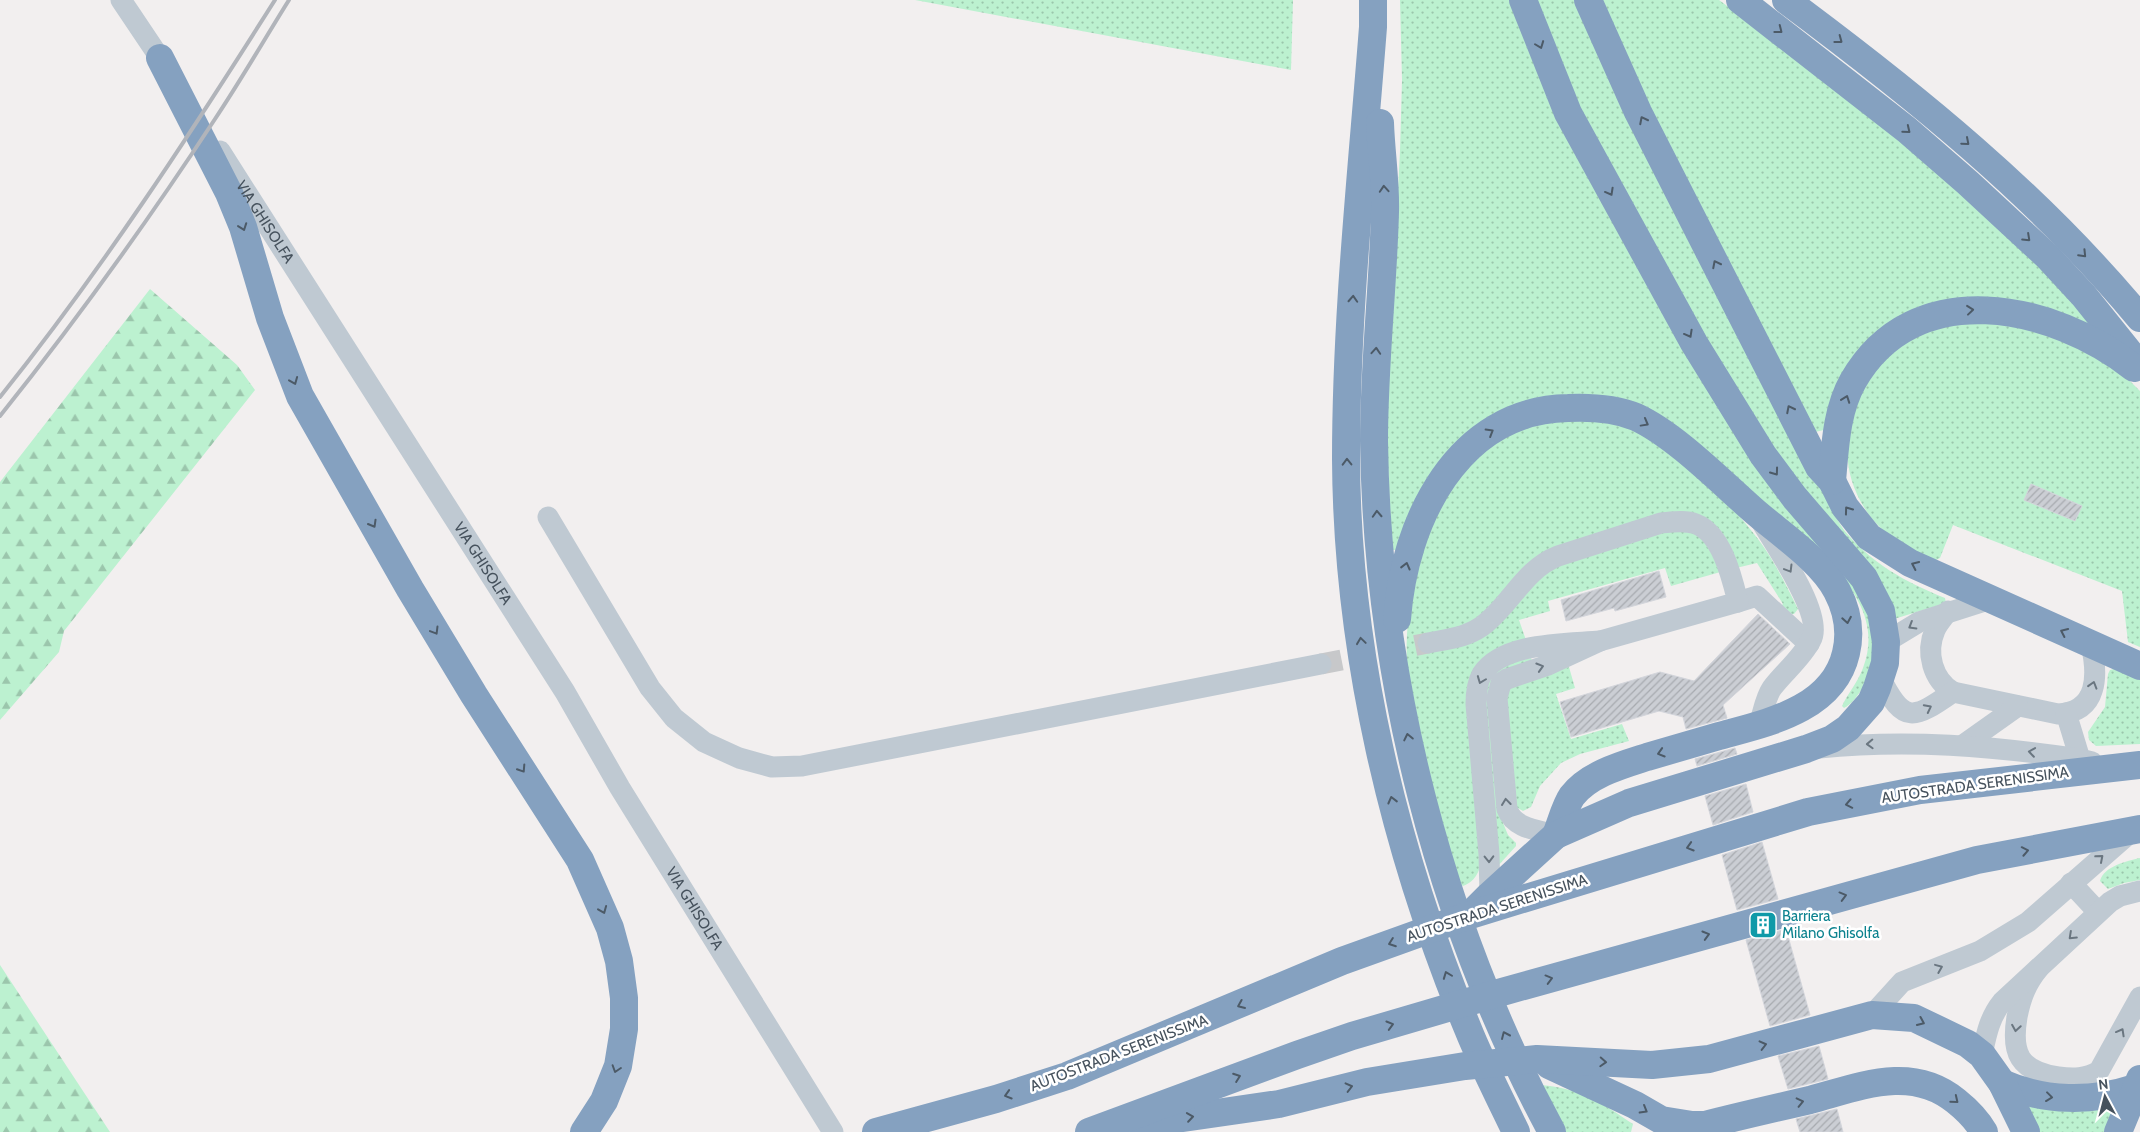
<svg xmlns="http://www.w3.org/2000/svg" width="2140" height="1132" font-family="Cabin,sans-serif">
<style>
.grass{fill:url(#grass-dots)}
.forest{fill:url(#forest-firs)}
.building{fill:url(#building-hatch);stroke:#d3d5db}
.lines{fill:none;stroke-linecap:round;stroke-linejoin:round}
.minor-tunnel{stroke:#c7c8ca;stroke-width:21;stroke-dasharray:21 11;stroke-linecap:butt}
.minor{stroke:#bfc9d2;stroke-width:21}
.highway{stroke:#85a1c0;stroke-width:28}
.rail{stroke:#b1b4ba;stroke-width:4}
.oneway{stroke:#4c5a67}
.oneway2{stroke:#6a7680}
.labels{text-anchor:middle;stroke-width:5;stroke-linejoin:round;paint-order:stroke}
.street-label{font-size:15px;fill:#46525d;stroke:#fff}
.culture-label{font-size:15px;fill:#0d838f;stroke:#fff;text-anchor:start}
</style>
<defs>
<pattern id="grass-dots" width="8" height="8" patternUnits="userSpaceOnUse" patternTransform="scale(1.25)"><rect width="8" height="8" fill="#bcf1d0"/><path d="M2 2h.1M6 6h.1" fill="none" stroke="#9bc6ac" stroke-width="1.8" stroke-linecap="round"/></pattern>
<pattern id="forest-firs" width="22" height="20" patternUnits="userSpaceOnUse" patternTransform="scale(1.25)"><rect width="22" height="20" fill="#bcf1d0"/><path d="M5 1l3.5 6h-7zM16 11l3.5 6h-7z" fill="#9bc6ac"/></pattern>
<pattern id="building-hatch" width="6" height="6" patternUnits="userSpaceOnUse" patternTransform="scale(1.25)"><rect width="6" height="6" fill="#cbced4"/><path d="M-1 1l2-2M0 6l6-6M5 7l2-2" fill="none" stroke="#a7aaaf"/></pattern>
</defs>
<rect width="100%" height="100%" fill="#f2efef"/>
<g class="grass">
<path d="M915,0H1293L1291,70Z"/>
<path d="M1400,0H1511L1553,100L1872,611C1873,624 1876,639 1876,653C1875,668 1858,702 1844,708L1842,706C1848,693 1858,682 1863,668C1878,628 1860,598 1835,568L1683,437L1520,404L1398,550H1392L1386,425L1400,151L1402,80Z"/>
<path d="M1535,0H1578L1823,493C1830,505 1836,519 1844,530C1871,563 1905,582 1945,598L1946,603L1894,619L1835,533L1748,412L1594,139L1553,46Z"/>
<path d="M1598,0H1719L1820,74L1957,184L2075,299L2094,333L2033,305L1996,298H1964L1935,303L1824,430L1815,432L1739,290Z"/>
<path d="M1991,319L2070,341L2125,376L2140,391V647L2128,642L2122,591L1953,525L1940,558L1934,561C1911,549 1882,535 1867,512C1844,477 1843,446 1855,407C1858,399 1859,389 1863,382C1878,359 1912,334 1938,324C1951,319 1976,320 1991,319Z"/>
<path d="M1579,417C1598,420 1617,422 1635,430C1677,449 1730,502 1758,539C1774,560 1786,585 1798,609L1794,614H1790L1780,607L1783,604L1757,563L1736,568C1716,530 1707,512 1660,518C1617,531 1568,540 1531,565C1509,580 1499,610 1477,623C1461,632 1443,634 1426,638L1428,649L1470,638L1487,628L1501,616L1531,579L1544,569L1560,560L1660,528C1699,521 1711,538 1724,571L1671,586L1665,568L1548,601L1550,611L1519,620L1527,643C1490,654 1476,658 1469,698L1483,856C1480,869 1477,881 1463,886L1459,883C1443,835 1429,787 1418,737C1415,723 1411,708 1409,693C1399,611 1420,496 1489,444C1515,424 1548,419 1579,417Z"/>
<path d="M1531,658L1532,661L1504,672L1501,818L1508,835L1516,843V846L1497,867L1483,701L1490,675L1504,664Z"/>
<path d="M1569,667L1575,688L1556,694L1571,739L1622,724L1629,741L1580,754L1561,763L1540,786L1531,807L1523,811L1516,807L1504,697L1512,683Z"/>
<path d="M2114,669L2140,680V744L2096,746L2089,740L2088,732L2105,707L2108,674L2110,670Z"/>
<path d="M2140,858V880L2124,883L2108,889L2100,881C2104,866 2127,861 2140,858Z"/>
<path d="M1541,1085C1580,1088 1602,1103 1633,1124L1631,1132H1564Z"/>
<path d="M2027,1101L2110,1111L2113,1115L2107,1132H2036Z"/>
</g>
<g class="forest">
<path d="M150,289L237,365L255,390L64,631L59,652L0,720V482Z"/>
<path d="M0,965L110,1132H0Z"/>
</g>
<g class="building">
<path d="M2031,484L2082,506L2075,521L2024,500Z"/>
<path d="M1659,571L1666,597L1615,611L1614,608L1566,621L1561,600Z"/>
<path d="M1758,614L1790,644L1723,705L1727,718L1686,729L1683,717L1659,711L1571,737L1560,702L1660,672L1694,681Z"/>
<path d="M1735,748L1737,754L1697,766L1695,759Z"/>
<path d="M1746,784L1753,812L1713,825L1705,796Z"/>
<path d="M1762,842L1778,899L1737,910L1722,855Z"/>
<path d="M1786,929L1810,1015L1770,1026L1746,940Z"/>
<path d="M1819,1046L1828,1079L1788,1089L1778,1056Z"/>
<path d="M1837,1109L1843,1132H1800L1796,1119Z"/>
</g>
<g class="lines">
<path class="minor-tunnel" d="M1321,664L1428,643"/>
<g class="minor">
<path d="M121,0L168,70"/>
<path id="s1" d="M220,151L565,692L620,788L833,1132"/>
<path d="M548,517L650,688L674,718L704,742L739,758L772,767L802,766L1321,664"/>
<path d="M1738,602L1757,596L1809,644"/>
<path d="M1948,611C1944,617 1938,623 1935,630C1925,653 1933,680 1953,692"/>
<path d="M1886,642L1919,622L1991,599"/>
<path d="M1428,643C1448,639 1470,637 1486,623C1512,602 1525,569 1558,556L1661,523C1673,522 1685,520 1696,524C1722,534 1732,578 1738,602L1600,641"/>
<path d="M1881,679C1904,725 1914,719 1953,692L2058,714C2099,712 2098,674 2091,644"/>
<path d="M2066,713L2080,759L2092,762"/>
<path d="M1759,725C1763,713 1765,698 1772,688C1784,672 1802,658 1811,640C1825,616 1775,545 1762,523"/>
<path d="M1963,745L2018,706"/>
<path d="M1819,748C1908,739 1992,746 2080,759"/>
<path d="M2071,883L2098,912"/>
<path d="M1490,895L1489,854L1476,704C1476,695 1477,683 1482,674C1503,642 1566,644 1600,641L1548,665L1507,679L1501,683L1497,698L1507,809C1514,829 1538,830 1556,835"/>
<path d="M2039,968C2026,984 2021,997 2017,1017C2011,1053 2019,1071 2058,1077C2073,1079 2086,1079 2099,1071L2140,997"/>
<path d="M1872,1015L1902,982L1980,951L2028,922L2132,831"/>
<path d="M1982,1055C1986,1036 1989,1018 2002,1002L2110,902L2120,896L2140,891"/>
</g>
<g class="highway">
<path d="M1373,0V27C1362,170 1346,315 1346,459C1347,653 1394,850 1468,1029C1482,1064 1500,1098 1516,1132"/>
<path d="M1588,0L1638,112L1819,467L1832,481L1845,507L1869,537L1910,563L2140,666"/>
<path d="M1740,0L1907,130L1968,183L2048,257L2084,296L2140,366"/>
<path d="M1786,0C1914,95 2038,195 2140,318"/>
<path d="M160,58L229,193L243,227L270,318L300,396L410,589L474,695L580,860L610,928L619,961L624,998V1029L618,1066L604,1101L584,1132"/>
<path d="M1380,123C1381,153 1386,183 1385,212C1383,288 1374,364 1374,441C1377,678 1439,923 1552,1132"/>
<path d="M1832,481C1835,448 1836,411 1853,381C1914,274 2053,304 2134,368"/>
<path d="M1397,619C1404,522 1457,410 1568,408C1591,407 1614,408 1636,417C1675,435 1720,481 1753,510C1779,533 1821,560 1837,591C1847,610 1851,632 1846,653C1833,710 1766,723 1719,736C1695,743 1671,750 1647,757C1622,765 1589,774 1572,796C1565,806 1561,823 1556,835"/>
<path d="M1473,912L1490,895L1556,835L1629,803L1806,749L1832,739L1848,728L1871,702L1877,688L1885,663L1886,642L1881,611L1864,578L1795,498L1763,455L1694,343L1568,113L1523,0"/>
<path d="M1549,1065L1635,1105L1661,1120L1692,1125H1705C1740,1116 1775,1108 1810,1100C1859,1087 1911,1064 1956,1101C1966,1109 1977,1120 1984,1132"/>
<path d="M2002,1083C2045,1102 2092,1102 2135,1088"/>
<path d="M1141,1124L1279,1104L1367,1082L1465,1066L1537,1059L1652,1065L1709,1059L1872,1015L1914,1018L1968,1044L1982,1055L2002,1083L2026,1132"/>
<path d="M876,1132L996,1099L1067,1076L1342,961L1470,915L1808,812L1920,790L2140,765"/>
<path d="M1089,1132L1297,1055L1352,1036L1502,992L1977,860L2140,829"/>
<path d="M2118,1132L2140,1079"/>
</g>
<g class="rail">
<path d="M0,397C101,271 189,136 275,0"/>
<path d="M0,416C76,321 148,221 215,119C241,80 264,40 289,0"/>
</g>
</g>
<defs><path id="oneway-chevron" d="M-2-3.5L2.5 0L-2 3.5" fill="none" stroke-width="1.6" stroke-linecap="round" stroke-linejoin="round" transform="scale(1.25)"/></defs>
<g class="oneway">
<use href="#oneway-chevron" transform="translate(1779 30) rotate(38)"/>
<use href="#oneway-chevron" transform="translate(1839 40) rotate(37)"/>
<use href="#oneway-chevron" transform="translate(1540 45) rotate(69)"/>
<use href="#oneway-chevron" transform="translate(1643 120) rotate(-117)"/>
<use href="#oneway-chevron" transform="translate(1907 130) rotate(39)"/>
<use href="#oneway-chevron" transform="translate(1966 142) rotate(41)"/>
<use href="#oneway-chevron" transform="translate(1384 189) rotate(-94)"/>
<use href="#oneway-chevron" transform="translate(1610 192) rotate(61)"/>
<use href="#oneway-chevron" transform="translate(243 227) rotate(70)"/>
<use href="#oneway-chevron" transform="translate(2027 238) rotate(43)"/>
<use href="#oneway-chevron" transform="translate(2083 254) rotate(46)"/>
<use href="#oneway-chevron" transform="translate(1716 264) rotate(-117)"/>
<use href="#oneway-chevron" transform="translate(1353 299) rotate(-87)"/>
<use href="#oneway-chevron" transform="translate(1970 310) rotate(-6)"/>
<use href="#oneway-chevron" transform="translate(1689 334) rotate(61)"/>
<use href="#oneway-chevron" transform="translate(1376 351) rotate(-86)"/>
<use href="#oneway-chevron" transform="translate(294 381) rotate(68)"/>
<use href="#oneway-chevron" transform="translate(1846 399) rotate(-70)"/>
<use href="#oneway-chevron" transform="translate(1790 409) rotate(-117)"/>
<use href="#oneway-chevron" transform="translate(1645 423) rotate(29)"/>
<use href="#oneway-chevron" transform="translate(1490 432) rotate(-31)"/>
<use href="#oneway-chevron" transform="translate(1347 462) rotate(-91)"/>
<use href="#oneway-chevron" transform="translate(1775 472) rotate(54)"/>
<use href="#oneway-chevron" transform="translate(1848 510) rotate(-126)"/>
<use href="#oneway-chevron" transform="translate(1377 514) rotate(-93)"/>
<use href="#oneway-chevron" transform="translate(373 524) rotate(60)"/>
<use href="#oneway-chevron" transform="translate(1915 565) rotate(-155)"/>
<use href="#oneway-chevron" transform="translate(1406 566) rotate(-76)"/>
<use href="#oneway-chevron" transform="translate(1847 620) rotate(80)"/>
<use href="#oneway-chevron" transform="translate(435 631) rotate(59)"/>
<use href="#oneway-chevron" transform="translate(2064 632) rotate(-155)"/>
<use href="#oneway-chevron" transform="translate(1361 641) rotate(-98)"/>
<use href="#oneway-chevron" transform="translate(1408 737) rotate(-102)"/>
<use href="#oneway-chevron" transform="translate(1661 753) rotate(163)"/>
<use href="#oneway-chevron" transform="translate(522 769) rotate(57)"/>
<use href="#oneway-chevron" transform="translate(1392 800) rotate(-104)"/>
<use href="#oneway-chevron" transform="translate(1849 804) rotate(169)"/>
<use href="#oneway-chevron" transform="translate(1690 847) rotate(163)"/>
<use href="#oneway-chevron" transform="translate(2025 851) rotate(-11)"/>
<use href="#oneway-chevron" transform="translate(1843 896) rotate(-15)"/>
<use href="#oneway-chevron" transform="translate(603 910) rotate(68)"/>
<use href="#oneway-chevron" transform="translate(1706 935) rotate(-16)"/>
<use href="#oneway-chevron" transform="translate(1392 943) rotate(160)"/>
<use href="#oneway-chevron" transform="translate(1447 975) rotate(-111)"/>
<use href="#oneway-chevron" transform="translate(1549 979) rotate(-15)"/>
<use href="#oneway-chevron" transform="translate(1241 1005) rotate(157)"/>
<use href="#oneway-chevron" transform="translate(1921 1022) rotate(24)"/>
<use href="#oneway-chevron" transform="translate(1390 1025) rotate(-16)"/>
<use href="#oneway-chevron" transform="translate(1505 1035) rotate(-114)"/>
<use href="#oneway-chevron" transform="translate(1763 1045) rotate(-14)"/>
<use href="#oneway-chevron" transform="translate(1603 1062) rotate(3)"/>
<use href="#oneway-chevron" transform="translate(616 1069) rotate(108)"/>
<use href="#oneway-chevron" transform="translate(1237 1077) rotate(-20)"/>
<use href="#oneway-chevron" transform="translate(1349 1087) rotate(-14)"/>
<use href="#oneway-chevron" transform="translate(1008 1095) rotate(163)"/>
<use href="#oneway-chevron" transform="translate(2049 1097) rotate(7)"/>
<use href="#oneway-chevron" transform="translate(1955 1100) rotate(39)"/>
<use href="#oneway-chevron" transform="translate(1800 1102) rotate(-13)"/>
<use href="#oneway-chevron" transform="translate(1644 1110) rotate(30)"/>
<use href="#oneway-chevron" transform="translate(1190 1117) rotate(-8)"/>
</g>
<g class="oneway2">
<use href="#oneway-chevron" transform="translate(1789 569) rotate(59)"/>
<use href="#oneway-chevron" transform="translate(1912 626) rotate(149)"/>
<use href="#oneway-chevron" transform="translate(1540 667) rotate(-17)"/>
<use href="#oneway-chevron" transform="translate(1481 680) rotate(111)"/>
<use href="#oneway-chevron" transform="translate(2093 685) rotate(-73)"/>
<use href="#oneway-chevron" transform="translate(1928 708) rotate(-27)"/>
<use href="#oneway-chevron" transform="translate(1870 744) rotate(178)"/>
<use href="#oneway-chevron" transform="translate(2032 752) rotate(-172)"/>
<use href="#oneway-chevron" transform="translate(1506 802) rotate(-97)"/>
<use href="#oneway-chevron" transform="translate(2100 858) rotate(-41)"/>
<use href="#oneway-chevron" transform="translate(1489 859) rotate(89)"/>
<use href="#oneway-chevron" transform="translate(2072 936) rotate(137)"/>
<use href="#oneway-chevron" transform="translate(1939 968) rotate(-22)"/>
<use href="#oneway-chevron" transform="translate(2016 1028) rotate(99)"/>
<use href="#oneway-chevron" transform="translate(2121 1032) rotate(-61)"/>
</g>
<defs>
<symbol id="building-square" viewBox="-11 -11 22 22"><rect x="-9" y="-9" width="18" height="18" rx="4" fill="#0f9aa8" stroke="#fff"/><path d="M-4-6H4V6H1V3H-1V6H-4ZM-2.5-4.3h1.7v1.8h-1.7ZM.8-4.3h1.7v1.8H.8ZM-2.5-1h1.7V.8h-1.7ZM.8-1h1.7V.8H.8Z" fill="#fff"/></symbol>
</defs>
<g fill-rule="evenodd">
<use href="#building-square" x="1747" y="909" width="32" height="32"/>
</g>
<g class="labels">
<g class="street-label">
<text dy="5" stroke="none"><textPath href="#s1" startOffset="84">VIA GHISOLFA</textPath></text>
<text dy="5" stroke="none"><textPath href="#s1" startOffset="489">VIA GHISOLFA</textPath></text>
<text transform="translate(1975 785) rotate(-8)" y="5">AUTOSTRADA SERENISSIMA</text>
<text dy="5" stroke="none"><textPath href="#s1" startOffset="894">VIA GHISOLFA</textPath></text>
<text transform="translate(1497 908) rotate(-18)" y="5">AUTOSTRADA SERENISSIMA</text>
<text transform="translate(1119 1053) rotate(-21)" y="5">AUTOSTRADA SERENISSIMA</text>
</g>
<g class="culture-label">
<text x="1782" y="921">Barriera<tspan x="1782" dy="17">Milano Ghisolfa</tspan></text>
</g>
</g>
<g transform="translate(2105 1097) rotate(353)" stroke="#ffffff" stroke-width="4" paint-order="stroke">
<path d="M0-4L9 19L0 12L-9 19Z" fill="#46525d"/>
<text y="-8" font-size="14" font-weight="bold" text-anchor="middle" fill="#46525d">N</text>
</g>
</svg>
